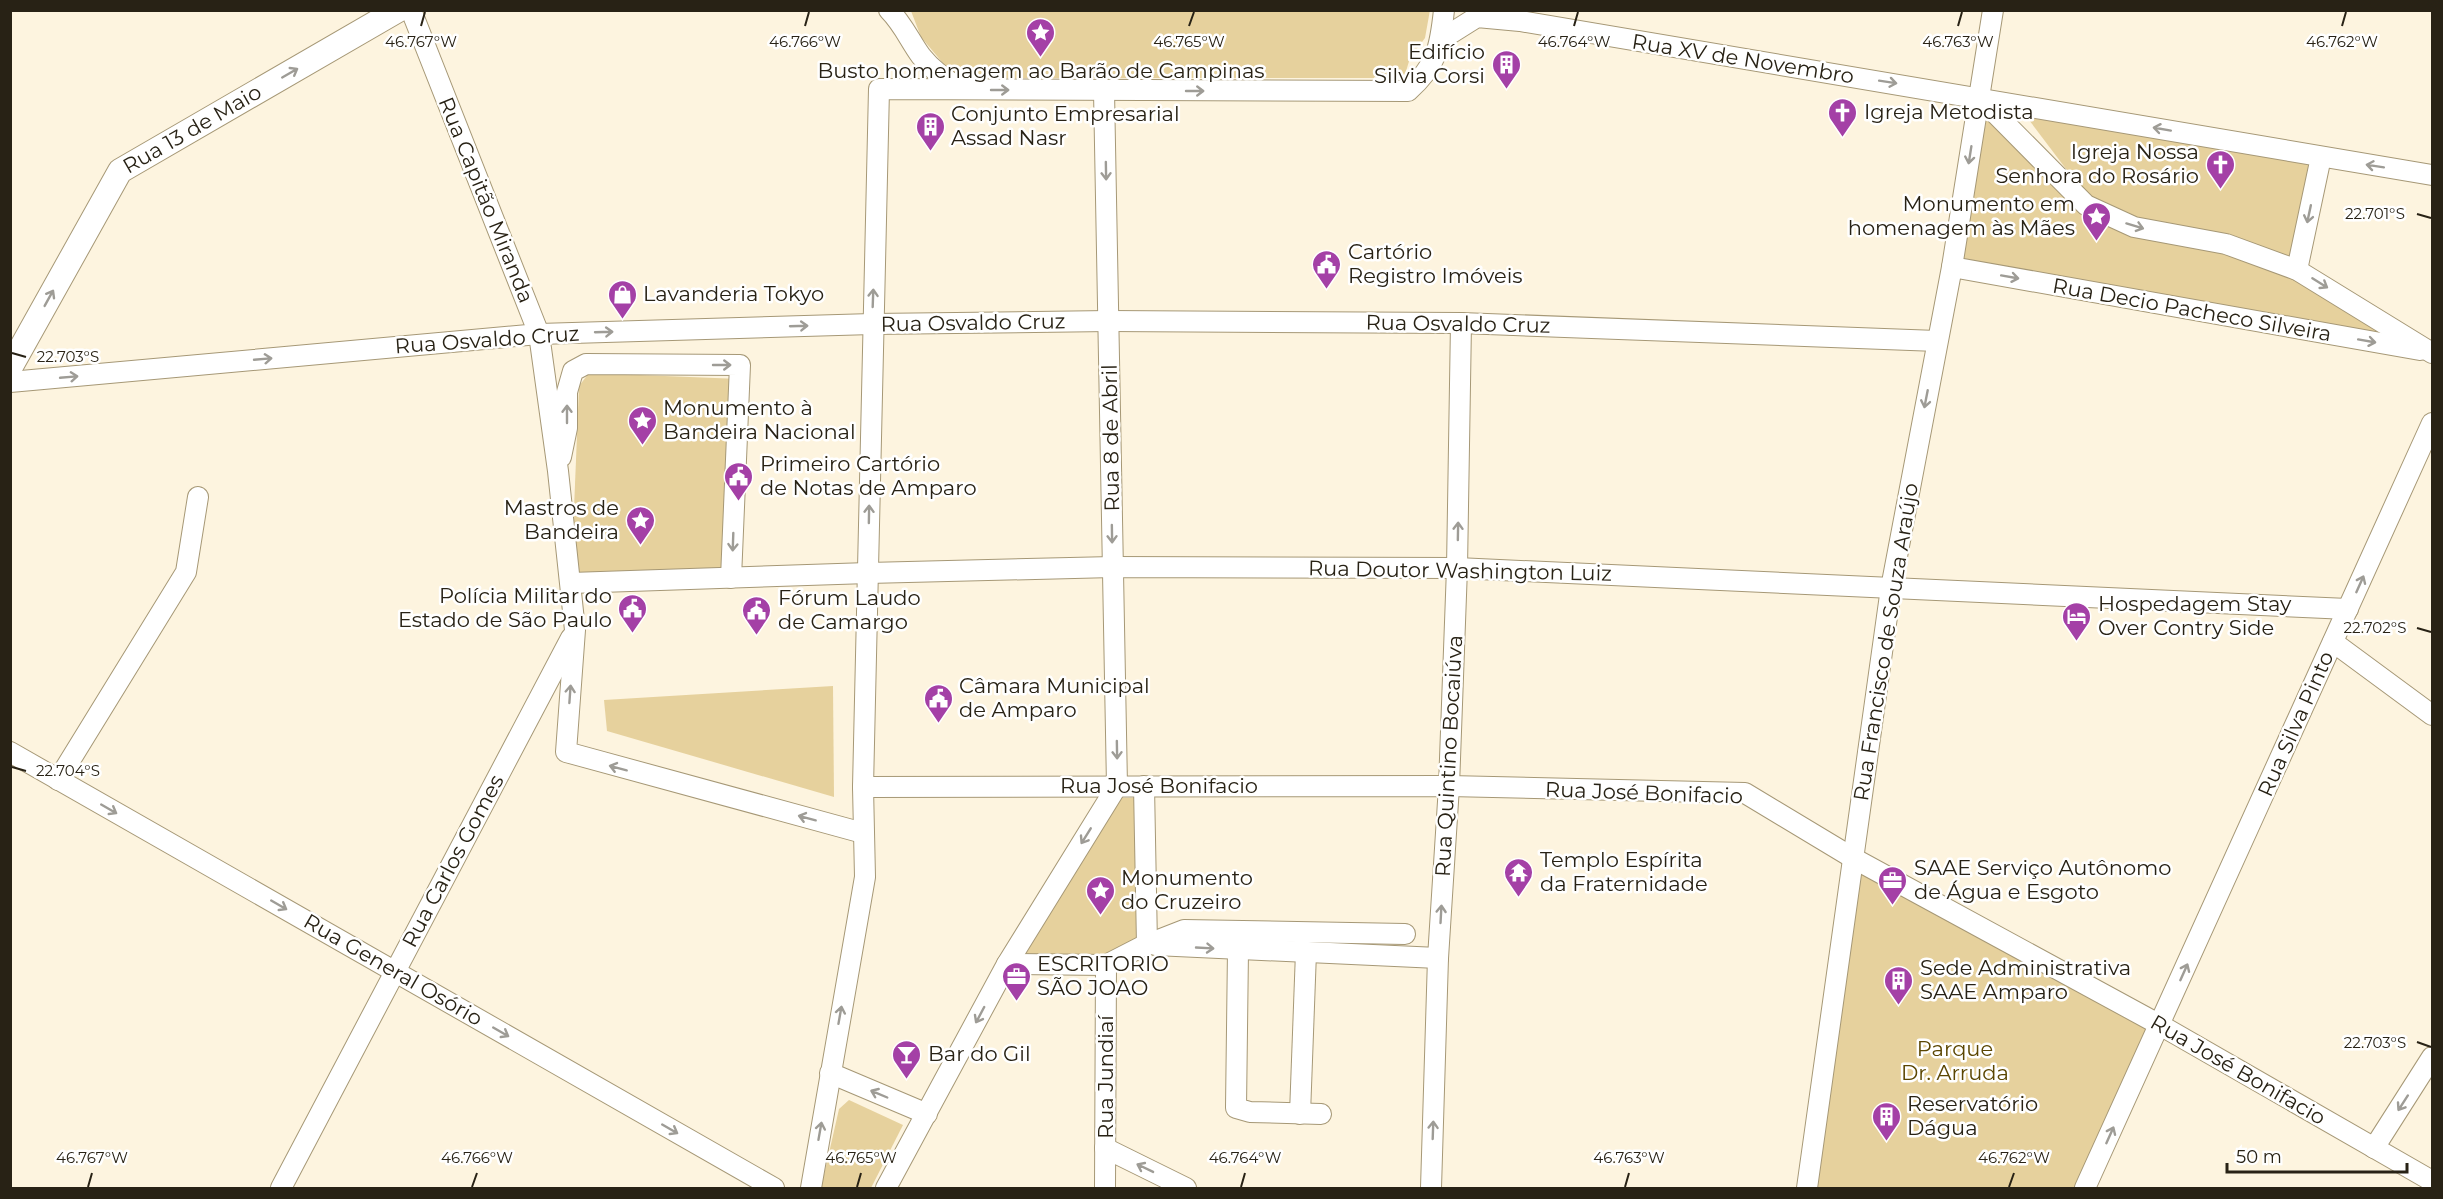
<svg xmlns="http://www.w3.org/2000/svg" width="2443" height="1199" font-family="Montserrat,sans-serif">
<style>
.green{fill:#e6d19d}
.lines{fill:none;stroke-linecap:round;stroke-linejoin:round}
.minor-casing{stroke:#a69876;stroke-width:22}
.tertiary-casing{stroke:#a69876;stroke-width:26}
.minor{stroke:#fff;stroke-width:20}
.tertiary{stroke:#fff;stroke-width:24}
.oneway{stroke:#9e9c96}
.ticks{fill:none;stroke:#282215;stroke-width:2}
.labels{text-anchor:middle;stroke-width:5;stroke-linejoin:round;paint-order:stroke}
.poi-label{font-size:21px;fill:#282215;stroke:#fff;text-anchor:start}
.street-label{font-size:21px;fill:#282215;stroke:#fff}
.park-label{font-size:21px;fill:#5b4602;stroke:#fff}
.ticks-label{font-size:15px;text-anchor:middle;fill:#282215;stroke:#fff;stroke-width:5;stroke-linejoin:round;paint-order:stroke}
</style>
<rect width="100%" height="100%" fill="#fdf4df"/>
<g class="green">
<path d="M1430,10L1425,38L1410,58L1404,78H962L947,68L921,37L911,11Z"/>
<path d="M2023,112L2311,164L2293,262L2133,219L2088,198Z"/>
<path d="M1987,117L2086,213L2228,251L2291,275L2401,342L1960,265L1983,126L1985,127Z"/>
<path d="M589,373L740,379L731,578L571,583L579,386Z"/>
<path d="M833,686L834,797L607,731L604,700Z"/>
<path d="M1121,798H1135L1143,946L1106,965L1013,954Z"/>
<path d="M1854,862L2157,1026L2089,1188H1809Z"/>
<path d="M849,1100L903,1125L871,1188H821L839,1109Z"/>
</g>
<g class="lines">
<defs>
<g id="minor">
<path d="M411,10L539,334L558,471L575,630L566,752L863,833"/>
<path d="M889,10C903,24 910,41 921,56C932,70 946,80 961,89"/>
<path d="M1442,39L1477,17L1520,21L2432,175"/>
<path d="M1979,97L2086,205L2134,227L2226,244L2297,270L2432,353"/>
<path d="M1952,267L2420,350"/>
<path d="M2297,270L2321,157"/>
<path d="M10,382L539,334L872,324L1109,321L1461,323L1937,341"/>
<path d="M561,457L567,428V392L573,371L586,364L740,365L731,578"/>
<path d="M571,583L868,573L1113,567L1457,568L2348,609"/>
<path d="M2333,642L2432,715"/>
<path d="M10,752L774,1188"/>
<path d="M58,780L186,572L198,497"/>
<path d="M1144,786L1147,945"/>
<path d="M863,787L1449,786L1745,793L1853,858L2160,1025L2432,1181"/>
<path d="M1155,945L1438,958"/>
<path d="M1238,950L1236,1108L1250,1112L1321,1114"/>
<path d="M1007,964L1106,965L1143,946L1184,930L1405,934"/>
<path d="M830,1073L927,1114"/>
<path d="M1300,1114L1306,952"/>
<path d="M1105,1148L1186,1188"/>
<path d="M2374,1148L2432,1057"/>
<path d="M281,1188L571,638"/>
<path d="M811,1188L865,877L863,787L879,89L1408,91C1437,65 1440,48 1444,10"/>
<path d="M886,1188L1007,964L1117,786L1104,91"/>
<path d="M1105,1188L1106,965"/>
<path d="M1431,1188L1438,958L1449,786L1457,568L1461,323"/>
<path d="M1807,1188L1891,588L1952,267L1993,10"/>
<path d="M2085,1188L2432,423"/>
</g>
<g id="tertiary">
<path id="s1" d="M10,368L120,171L398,10"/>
</g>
</defs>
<use href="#minor" class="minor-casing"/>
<use href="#tertiary" class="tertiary-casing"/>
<use href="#minor" class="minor"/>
<use href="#tertiary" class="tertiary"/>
</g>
<defs><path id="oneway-shaft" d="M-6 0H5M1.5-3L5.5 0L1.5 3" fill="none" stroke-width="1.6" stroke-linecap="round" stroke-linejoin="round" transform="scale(1.5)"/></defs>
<g class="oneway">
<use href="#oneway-shaft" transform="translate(290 73) rotate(-30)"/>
<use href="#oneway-shaft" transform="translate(1888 82) rotate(9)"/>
<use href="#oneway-shaft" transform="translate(1000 90)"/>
<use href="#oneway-shaft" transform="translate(1195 91)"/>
<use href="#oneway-shaft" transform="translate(2162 129) rotate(-170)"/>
<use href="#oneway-shaft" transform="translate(1970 155) rotate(99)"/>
<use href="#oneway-shaft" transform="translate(2375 166) rotate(-171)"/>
<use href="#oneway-shaft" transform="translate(1106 171) rotate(89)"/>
<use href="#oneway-shaft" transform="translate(2309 214) rotate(102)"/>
<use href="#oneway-shaft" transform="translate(2135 226) rotate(17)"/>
<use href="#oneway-shaft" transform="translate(2010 277) rotate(10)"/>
<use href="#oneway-shaft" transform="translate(2320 283) rotate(32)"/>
<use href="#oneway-shaft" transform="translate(49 298) rotate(-61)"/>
<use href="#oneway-shaft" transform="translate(873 298) rotate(-88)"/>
<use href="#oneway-shaft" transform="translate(799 326) rotate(-2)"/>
<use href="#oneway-shaft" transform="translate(604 332) rotate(-2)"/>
<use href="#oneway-shaft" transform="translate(2367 341) rotate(10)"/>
<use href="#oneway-shaft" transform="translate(263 359) rotate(-5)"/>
<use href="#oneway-shaft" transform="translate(722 365)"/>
<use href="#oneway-shaft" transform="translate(69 377) rotate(-5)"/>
<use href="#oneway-shaft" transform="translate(1926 399) rotate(101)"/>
<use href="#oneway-shaft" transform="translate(567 414) rotate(-90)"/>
<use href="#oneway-shaft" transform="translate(869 514) rotate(-89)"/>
<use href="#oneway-shaft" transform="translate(1458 531) rotate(-89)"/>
<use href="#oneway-shaft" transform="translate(1112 534) rotate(89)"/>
<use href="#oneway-shaft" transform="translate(733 542) rotate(92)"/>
<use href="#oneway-shaft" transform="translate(2360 584) rotate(-66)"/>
<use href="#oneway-shaft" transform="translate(570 694) rotate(-86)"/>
<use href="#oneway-shaft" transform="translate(1117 750) rotate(89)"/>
<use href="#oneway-shaft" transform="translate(618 768) rotate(-165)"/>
<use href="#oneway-shaft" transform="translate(109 809) rotate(30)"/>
<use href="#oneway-shaft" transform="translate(807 818) rotate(-165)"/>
<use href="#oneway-shaft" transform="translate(1086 836) rotate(122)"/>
<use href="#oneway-shaft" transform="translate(279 905) rotate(30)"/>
<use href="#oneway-shaft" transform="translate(1441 914) rotate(-87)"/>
<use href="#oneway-shaft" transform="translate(1205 948) rotate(3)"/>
<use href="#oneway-shaft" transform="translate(2184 972) rotate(-66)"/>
<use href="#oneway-shaft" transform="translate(840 1015) rotate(-80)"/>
<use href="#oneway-shaft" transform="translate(980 1015) rotate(118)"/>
<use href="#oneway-shaft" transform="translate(501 1032) rotate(30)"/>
<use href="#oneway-shaft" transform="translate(879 1094) rotate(-157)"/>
<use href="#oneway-shaft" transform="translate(2403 1103) rotate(123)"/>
<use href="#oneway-shaft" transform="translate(670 1129) rotate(30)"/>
<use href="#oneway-shaft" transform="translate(1433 1130) rotate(-88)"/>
<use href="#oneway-shaft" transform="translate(820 1131) rotate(-80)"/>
<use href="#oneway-shaft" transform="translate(2110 1135) rotate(-66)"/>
<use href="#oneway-shaft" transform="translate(1145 1168) rotate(-154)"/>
</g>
<path class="ticks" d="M421,26L425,12M805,26L809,12M1189,26L1194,12M1574,26L1578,12M1958,26L1962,12M2342,26L2346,12M2417,214L2431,218M12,353L26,357M2417,628L2431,632M12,767L26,771M2417,1042L2431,1047M88,1187L92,1173M472,1187L477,1173M857,1187L861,1173M1241,1187L1245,1173M1625,1187L1629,1173M2009,1187L2014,1173"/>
<defs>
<symbol id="sight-pin" viewBox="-11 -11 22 30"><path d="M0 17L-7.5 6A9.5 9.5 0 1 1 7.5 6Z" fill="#a440a6" stroke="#fff"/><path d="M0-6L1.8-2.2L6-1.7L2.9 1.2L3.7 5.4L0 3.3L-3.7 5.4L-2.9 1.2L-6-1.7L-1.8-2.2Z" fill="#fff"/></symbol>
<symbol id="building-pin" viewBox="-11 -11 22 30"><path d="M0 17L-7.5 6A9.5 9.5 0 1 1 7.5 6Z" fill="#a440a6" stroke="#fff"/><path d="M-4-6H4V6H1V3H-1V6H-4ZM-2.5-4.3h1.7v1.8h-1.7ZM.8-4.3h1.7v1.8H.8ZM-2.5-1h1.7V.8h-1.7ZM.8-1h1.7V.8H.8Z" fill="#fff"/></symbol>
<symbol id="church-pin" viewBox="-11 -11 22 30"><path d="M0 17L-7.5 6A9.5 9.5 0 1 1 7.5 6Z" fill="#a440a6" stroke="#fff"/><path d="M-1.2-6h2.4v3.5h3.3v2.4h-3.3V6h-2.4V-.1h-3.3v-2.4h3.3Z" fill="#fff"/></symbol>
<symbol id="civic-pin" viewBox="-11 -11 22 30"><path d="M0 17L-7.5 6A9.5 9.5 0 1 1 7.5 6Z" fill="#a440a6" stroke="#fff"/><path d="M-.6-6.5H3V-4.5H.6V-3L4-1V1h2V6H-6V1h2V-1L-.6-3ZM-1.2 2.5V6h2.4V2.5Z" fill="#fff"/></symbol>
<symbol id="shop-pin" viewBox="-11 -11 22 30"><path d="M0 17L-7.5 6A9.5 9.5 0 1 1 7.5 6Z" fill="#a440a6" stroke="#fff"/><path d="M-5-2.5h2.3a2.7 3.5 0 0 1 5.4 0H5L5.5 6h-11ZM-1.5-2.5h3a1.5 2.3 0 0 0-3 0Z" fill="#fff"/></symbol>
<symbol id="hotel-pin" viewBox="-11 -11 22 30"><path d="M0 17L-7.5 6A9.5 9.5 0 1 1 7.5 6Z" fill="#a440a6" stroke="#fff"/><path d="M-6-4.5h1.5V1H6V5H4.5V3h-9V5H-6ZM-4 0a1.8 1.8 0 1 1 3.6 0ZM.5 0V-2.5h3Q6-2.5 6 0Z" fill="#fff"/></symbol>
<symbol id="temple-pin" viewBox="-11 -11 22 30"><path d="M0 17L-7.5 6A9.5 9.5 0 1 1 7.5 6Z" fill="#a440a6" stroke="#fff"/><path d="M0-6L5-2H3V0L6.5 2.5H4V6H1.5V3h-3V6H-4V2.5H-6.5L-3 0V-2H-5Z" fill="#fff"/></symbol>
<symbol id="office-pin" viewBox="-11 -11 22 30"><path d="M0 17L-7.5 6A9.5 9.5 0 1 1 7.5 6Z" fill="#a440a6" stroke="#fff"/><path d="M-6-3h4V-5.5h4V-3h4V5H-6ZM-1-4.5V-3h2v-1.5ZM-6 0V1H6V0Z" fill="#fff"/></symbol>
<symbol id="bar-pin" viewBox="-11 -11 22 30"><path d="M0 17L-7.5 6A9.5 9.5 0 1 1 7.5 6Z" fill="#a440a6" stroke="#fff"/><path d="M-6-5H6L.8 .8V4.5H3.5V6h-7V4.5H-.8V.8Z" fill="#fff"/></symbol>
</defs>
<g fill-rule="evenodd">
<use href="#sight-pin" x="1024" y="16" width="33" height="45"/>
<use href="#building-pin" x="1490" y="48" width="33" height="45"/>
<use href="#church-pin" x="1826" y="96" width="33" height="45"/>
<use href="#building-pin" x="914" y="110" width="33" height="45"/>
<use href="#church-pin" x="2204" y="148" width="33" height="45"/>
<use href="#sight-pin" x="2080" y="200" width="33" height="45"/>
<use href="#civic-pin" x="1310" y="248" width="33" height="45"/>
<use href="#shop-pin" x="606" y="278" width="33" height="45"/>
<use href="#sight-pin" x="626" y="404" width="33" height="45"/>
<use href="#civic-pin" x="722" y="460" width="33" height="45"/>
<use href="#sight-pin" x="624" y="504" width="33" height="45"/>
<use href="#civic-pin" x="616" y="592" width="33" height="45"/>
<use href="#civic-pin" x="740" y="594" width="33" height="45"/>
<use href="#hotel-pin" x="2060" y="600" width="33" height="45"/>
<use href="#civic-pin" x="922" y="682" width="33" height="45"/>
<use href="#temple-pin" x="1502" y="856" width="33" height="45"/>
<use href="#office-pin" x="1876" y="864" width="33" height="45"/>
<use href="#sight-pin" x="1084" y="874" width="33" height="45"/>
<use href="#office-pin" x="1000" y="960" width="33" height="45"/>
<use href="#building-pin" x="1882" y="964" width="33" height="45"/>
<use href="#bar-pin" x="890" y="1038" width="33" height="45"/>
<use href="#building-pin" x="1870" y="1100" width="33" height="45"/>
</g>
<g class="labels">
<g class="poi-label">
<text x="1485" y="59" text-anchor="end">Edifício<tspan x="1485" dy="24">Silvia Corsi</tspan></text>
<text x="1041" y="78" text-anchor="middle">Busto homenagem ao Barão de Campinas</text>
<text x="1864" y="119">Igreja Metodista</text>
<text x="951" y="121">Conjunto Empresarial<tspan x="951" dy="24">Assad Nasr</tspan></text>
<text x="2199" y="159" text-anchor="end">Igreja Nossa<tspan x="2199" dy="24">Senhora do Rosário</tspan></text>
<text x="2075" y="211" text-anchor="end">Monumento em<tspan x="2075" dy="24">homenagem às Mães</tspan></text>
<text x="1348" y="259">Cartório<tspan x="1348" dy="24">Registro Imóveis</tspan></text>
<text x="643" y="301">Lavanderia Tokyo</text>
<text x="663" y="415">Monumento à<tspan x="663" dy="24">Bandeira Nacional</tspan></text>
<text x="760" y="471">Primeiro Cartório<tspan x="760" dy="24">de Notas de Amparo</tspan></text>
<text x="619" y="515" text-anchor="end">Mastros de<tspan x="619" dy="24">Bandeira</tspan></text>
<text x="612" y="603" text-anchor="end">Polícia Militar do<tspan x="612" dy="24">Estado de São Paulo</tspan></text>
<text x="778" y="605">Fórum Laudo<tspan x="778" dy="24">de Camargo</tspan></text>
<text x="2098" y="611">Hospedagem Stay<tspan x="2098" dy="24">Over Contry Side</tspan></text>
<text x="959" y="693">Câmara Municipal<tspan x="959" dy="24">de Amparo</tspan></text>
<text x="1540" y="867">Templo Espírita<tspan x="1540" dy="24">da Fraternidade</tspan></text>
<text x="1914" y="875">SAAE Serviço Autônomo<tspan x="1914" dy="24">de Água e Esgoto</tspan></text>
<text x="1121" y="885">Monumento<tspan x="1121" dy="24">do Cruzeiro</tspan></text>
<text x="1037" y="971">ESCRITORIO<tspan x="1037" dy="24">SÃO JOAO</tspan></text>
<text x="1920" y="975">Sede Administrativa<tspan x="1920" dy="24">SAAE Amparo</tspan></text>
<text x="928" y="1061">Bar do Gil</text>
<text x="1907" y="1111">Reservatório<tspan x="1907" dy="24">Dágua</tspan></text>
</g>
<g class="street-label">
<text transform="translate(1743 59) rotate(9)" y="7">Rua XV de Novembro</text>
<text dy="7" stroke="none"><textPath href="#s1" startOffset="309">Rua 13 de Maio</textPath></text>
<text transform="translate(486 200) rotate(68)" y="7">Rua Capitão Miranda</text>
<text transform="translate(2192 310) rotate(10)" y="7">Rua Decio Pacheco Silveira</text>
<text transform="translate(973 323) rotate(-1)" y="7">Rua Osvaldo Cruz</text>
<text transform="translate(1458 324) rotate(1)" y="7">Rua Osvaldo Cruz</text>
<text transform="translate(487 340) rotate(-4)" y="7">Rua Osvaldo Cruz</text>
<text transform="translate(1111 438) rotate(-91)" y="7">Rua 8 de Abril</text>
<text transform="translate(1460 571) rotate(1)" y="7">Rua Doutor Washington Luiz</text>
<text transform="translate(1886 642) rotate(-81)" y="7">Rua Francisco de Souza Araújo</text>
<text transform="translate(2296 724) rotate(-66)" y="7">Rua Silva Pinto</text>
<text transform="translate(1449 756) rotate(-87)" y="7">Rua Quintino Bocaiúva</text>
<text x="1159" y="793">Rua José Bonifacio</text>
<text transform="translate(1644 793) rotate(2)" y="7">Rua José Bonifacio</text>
<text transform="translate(453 861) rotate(-62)" y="7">Rua Carlos Gomes</text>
<text transform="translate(393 970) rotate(30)" y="7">Rua General Osório</text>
<text transform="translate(2238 1070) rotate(30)" y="7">Rua José Bonifacio</text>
<text transform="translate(1106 1077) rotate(-90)" y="7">Rua Jundiaí</text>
</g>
<g class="park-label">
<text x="1955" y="1056">Parque<tspan x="1955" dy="24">Dr. Arruda</tspan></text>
</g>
</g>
<g class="ticks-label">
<text x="421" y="47">46.767°W</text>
<text x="805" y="47">46.766°W</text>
<text x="1189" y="47">46.765°W</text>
<text x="1574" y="47">46.764°W</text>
<text x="1958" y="47">46.763°W</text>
<text x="2342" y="47">46.762°W</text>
<text x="2375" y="219">22.701°S</text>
<text x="68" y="362">22.703°S</text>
<text x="2375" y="633">22.702°S</text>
<text x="68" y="776">22.704°S</text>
<text x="2375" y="1048">22.703°S</text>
<text x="92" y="1163">46.767°W</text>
<text x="477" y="1163">46.766°W</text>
<text x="861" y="1163">46.765°W</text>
<text x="1245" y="1163">46.764°W</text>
<text x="1629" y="1163">46.763°W</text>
<text x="2014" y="1163">46.762°W</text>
</g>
<rect width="2443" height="1199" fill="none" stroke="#282215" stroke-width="24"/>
<path d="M2227 1163v9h180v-9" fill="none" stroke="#282215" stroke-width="3"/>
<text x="2236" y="1163" font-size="18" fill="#282215" stroke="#ffffff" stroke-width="4.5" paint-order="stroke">50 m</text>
</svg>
